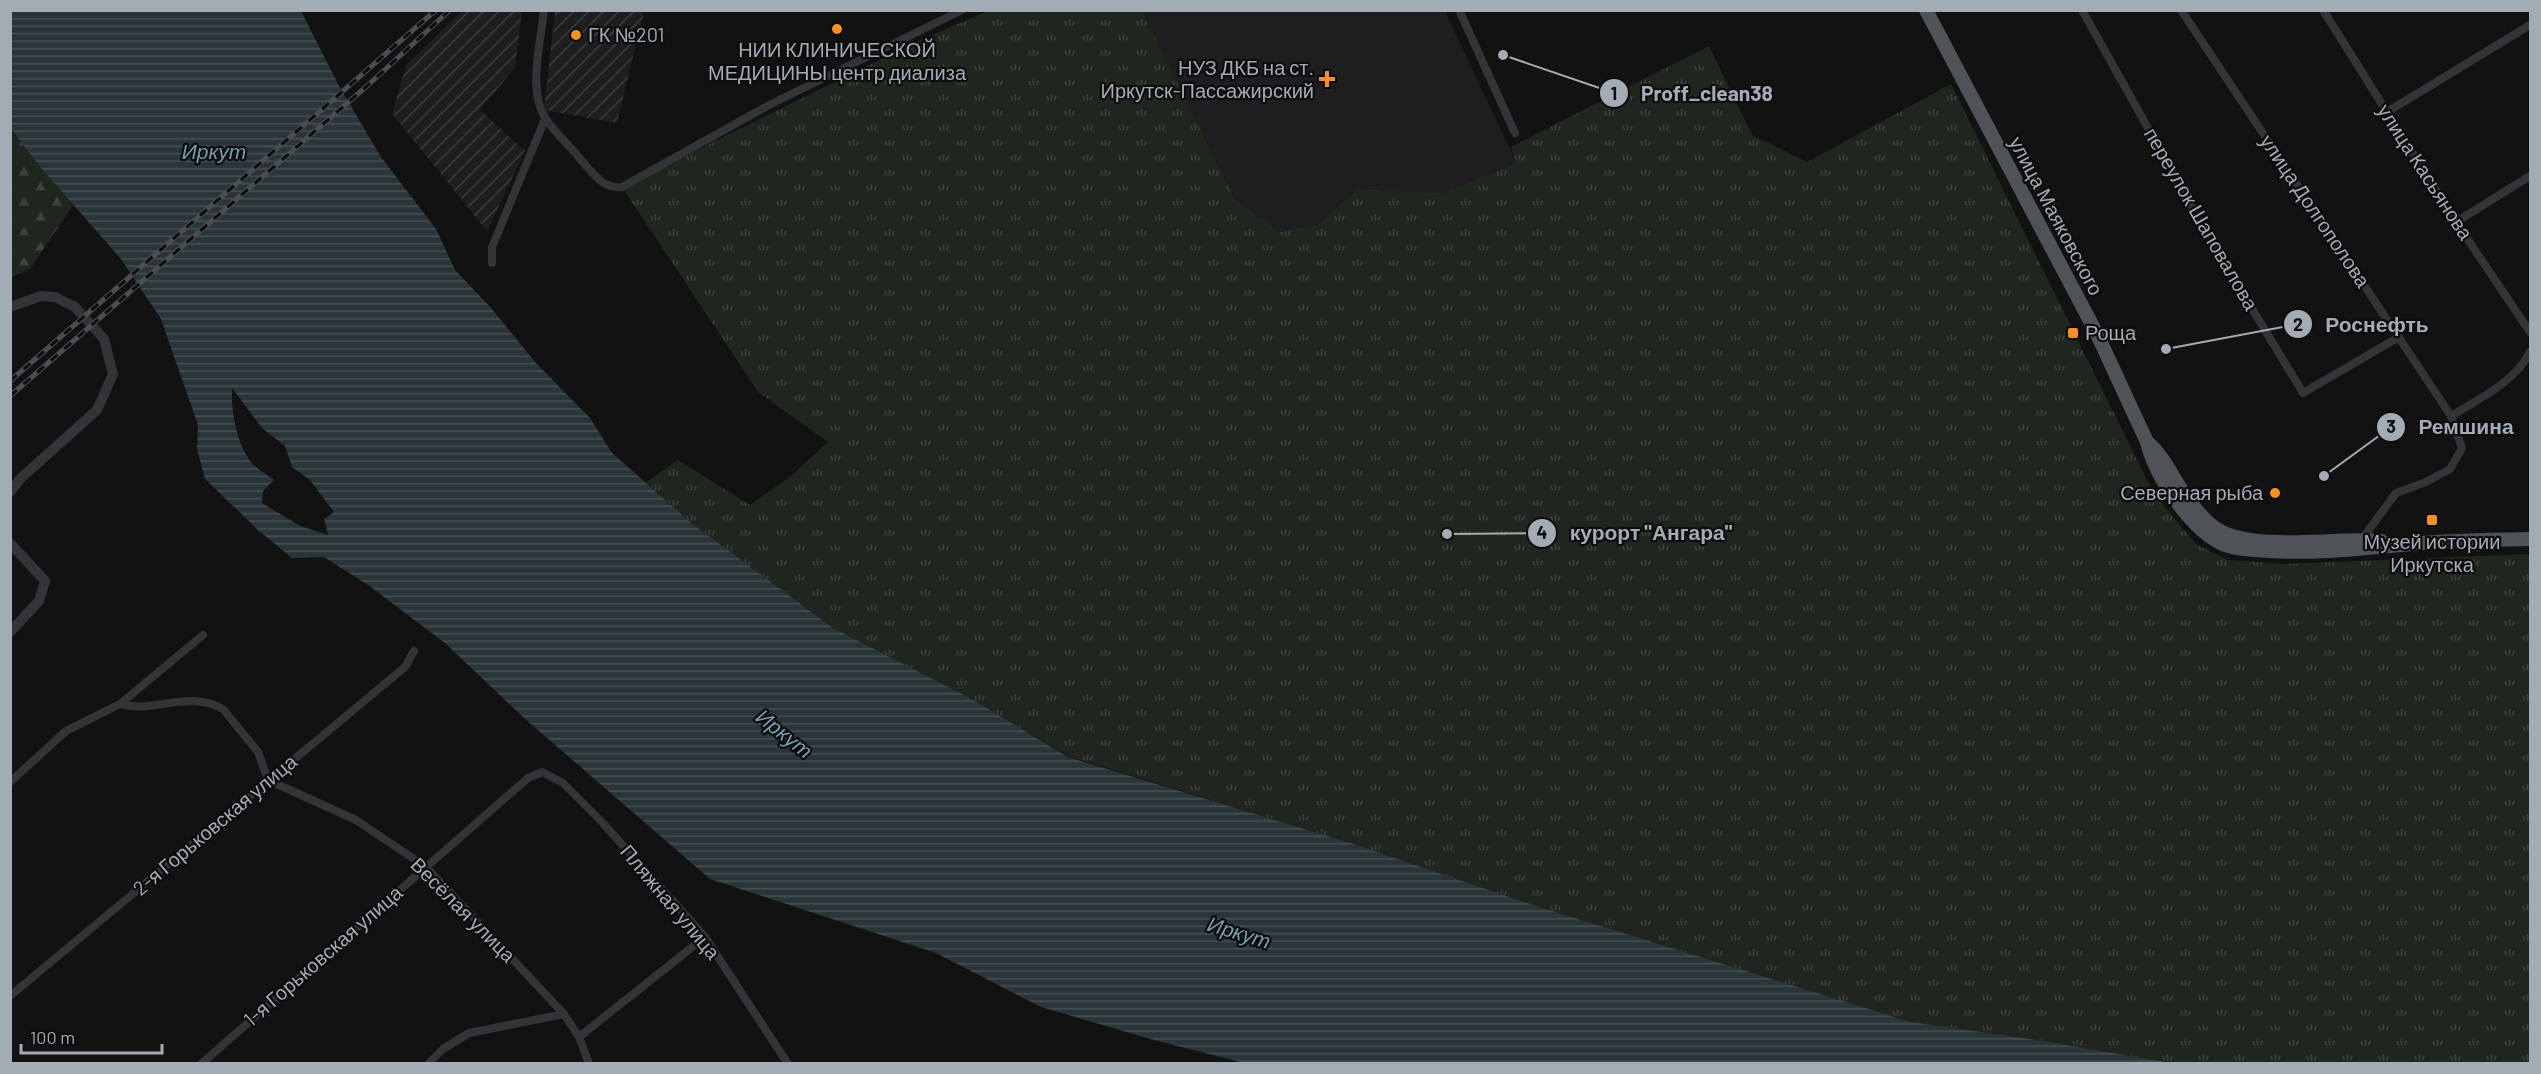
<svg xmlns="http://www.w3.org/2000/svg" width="2541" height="1074" font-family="Barlow,sans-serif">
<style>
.built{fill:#1e1e20}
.industrial{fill:url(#industrial-furrows)}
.forest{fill:url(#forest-firs)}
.park{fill:url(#park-tufts)}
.water{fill:url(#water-rules);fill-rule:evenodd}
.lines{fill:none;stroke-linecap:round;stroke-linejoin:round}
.minor{stroke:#333438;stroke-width:8}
.tertiary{stroke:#333438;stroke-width:10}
.primary{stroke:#4f5257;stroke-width:14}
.rail-casing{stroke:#4a4d51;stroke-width:5}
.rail{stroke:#0d0d0e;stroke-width:3;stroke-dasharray:9;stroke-linecap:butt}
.poi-dot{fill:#f59028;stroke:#0d0d0e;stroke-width:2}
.labels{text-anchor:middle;stroke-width:4.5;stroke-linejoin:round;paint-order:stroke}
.poi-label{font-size:20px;fill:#a3abb4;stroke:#0d0d0e;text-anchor:start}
.street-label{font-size:20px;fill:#a3abb4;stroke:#0d0d0e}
.water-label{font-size:21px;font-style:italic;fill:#789fb1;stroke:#0d0d0e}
.leader{fill:none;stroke:#a3abb4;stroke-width:2}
.callout-dot{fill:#a3abb4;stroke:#0d0d0e;stroke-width:2}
.mark-label{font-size:18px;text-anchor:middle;font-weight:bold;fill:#111}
.callout-label{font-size:21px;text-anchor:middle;font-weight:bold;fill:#a3abb4;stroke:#0d0d0e;stroke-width:4.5;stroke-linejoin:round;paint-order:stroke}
</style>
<defs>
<pattern id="industrial-furrows" width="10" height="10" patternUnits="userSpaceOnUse" patternTransform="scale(1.5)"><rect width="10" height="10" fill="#1e1e20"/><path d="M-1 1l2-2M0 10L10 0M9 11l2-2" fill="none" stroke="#3c3c3e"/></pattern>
<pattern id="forest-firs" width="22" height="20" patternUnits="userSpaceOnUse" patternTransform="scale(1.5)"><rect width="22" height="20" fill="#1e261e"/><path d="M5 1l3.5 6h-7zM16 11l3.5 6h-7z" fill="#3c433c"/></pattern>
<pattern id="park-tufts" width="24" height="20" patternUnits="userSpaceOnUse" patternTransform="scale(1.5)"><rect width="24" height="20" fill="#1e261e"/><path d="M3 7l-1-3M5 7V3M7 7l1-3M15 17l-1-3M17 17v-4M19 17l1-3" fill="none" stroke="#3c433c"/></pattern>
<pattern id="water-rules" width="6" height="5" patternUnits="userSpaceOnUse" patternTransform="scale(1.5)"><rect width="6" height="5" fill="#2a3539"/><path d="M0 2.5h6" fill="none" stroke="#465053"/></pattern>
</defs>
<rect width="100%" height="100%" fill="#121213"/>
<path class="built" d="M1142,11H1445L1517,164L1442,193L1358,189L1318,224L1280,232L1235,199Z"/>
<g class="industrial">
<path d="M462,11H522L515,67L480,110L525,151L487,231L392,114L406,65Z"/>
<path d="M555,11H644L617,123L544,110Z"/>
</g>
<path class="forest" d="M10,129L73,205L30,269L11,278Z"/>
<path class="park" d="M988,11H1142L1235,199L1280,232L1318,224L1358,189L1442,193L1516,164L1511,147L1709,46L1752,135L1807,162L1951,84L2154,494L2196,544L2228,560L2285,564L2530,554V1063H2172L2037,1040L1911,1022L1527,903L1354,844L1068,756L972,699L833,628L694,525L646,482L678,460L750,505L791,476L828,442L758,392L622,187L916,42Z"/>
<path class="water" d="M11,10L301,11L339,86L381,157L436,229L455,270L491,308L535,362L590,418L612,453L694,525L833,628L972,699L1068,757L1354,844L1527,903L1911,1022L2037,1040L2172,1063H1244L1154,1040L1041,1007L936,953L710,879L524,718L445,643L368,585L324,557L292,558L258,530L205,479L197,449L198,425L161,319L121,259L41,168L11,129ZM232,388L262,428L285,446L292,467L310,480L334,512L324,519L328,535L300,526L262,503L263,491L274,480C266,474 253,467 248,458C236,440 231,410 232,388Z"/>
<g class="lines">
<g class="minor">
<path d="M544,10C541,42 527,91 546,119C556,134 571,147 582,161C594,174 603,189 622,187L771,104L962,10"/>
<path d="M1459,10L1515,133"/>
<path d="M2082,10L2210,239L2303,393L2399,337"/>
<path d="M2181,10L2451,416L2462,448L2450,469L2426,482L2396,493L2362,539"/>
<path d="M2323,10L2456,222L2530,332"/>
<path d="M2387,112L2530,25"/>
<path d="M2456,222L2530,176"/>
<path d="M492,263V247L545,119"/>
<path d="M2451,416C2479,399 2516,381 2530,352"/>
<path d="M120,704C154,714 187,689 223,709L258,752L268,780L356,820L426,867L564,1014L579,1037L589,1064"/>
<path d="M10,782L66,731L120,704L203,635"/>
<path d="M10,996L405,667L414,651"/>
<path d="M579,1037L705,937"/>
<path d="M201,1064L528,778L542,772L563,783L601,821L705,937L788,1064"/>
<path d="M428,1064L443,1049L469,1033L564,1014"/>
</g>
<g class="tertiary">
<path d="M10,307L41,296L55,297L75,307L104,339L113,374L97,410L21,478L10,492"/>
<path d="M10,543L45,581L39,601L10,632"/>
</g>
<g class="primary">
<path d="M1926,10L2098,336L2147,442C2155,476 2191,531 2225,545C2238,550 2256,550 2270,551C2318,554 2364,548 2412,544C2451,540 2491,540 2530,539"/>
<path d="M2147,442C2168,459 2176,488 2195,508C2202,517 2212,527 2222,532C2262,551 2337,537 2382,541"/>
</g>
<defs>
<g id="rail">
<path d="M10,381L436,10"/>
<path d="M10,396L367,86L450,10"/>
</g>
</defs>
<use href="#rail" class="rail-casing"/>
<use href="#rail" class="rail"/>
</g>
<g class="poi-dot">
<circle cx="837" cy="29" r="6"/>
<circle cx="576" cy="35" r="6"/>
<path d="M1324 70h6v6h6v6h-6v6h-6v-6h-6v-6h6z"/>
<rect x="2067" y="327" width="12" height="12" rx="3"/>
<circle cx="2275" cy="493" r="6"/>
<rect x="2426" y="514" width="12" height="12" rx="3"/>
</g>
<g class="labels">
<g class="poi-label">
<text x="588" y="42">ГК №201</text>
<text x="837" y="57" text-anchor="middle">НИИ КЛИНИЧЕСКОЙ<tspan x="837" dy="23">МЕДИЦИНЫ центр диализа</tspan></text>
<text x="1314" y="75" text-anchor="end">НУЗ ДКБ на ст.<tspan x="1314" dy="23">Иркутск-Пассажирский</tspan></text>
<text x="2085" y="340">Роща</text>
<text x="2263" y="500" text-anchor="end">Северная рыба</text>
<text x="2432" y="549" text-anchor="middle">Музей истории<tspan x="2432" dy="23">Иркутска</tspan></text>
</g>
<g class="street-label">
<text transform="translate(2425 172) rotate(57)" y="7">улица Касьянова</text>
<text transform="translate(2315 211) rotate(56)" y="7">улица Долгополова</text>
<text transform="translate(2056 216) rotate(62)" y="7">улица Маяковского</text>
<text transform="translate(2201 219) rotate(60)" y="7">переулок Шаповалова</text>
<text transform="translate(215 825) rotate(-40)" y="7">2-я Горьковская улица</text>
<text transform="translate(670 902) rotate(50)" y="7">Пляжная улица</text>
<text transform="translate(463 910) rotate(45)" y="7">Весёлая улица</text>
<text transform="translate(323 956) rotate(-41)" y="7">1-я Горьковская улица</text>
</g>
<g class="water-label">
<text x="214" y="159">Иркут</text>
<text transform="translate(784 734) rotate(38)" y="7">Иркут</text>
<text transform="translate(1239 933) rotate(17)" y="7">Иркут</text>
</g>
</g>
<path class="leader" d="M1503 55L1614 93M2166 349L2298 324M2324 476L2391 427M1447 534L1542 533"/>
<g class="callout-dot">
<circle cx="1503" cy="55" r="6"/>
<circle cx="2166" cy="349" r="6"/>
<circle cx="2324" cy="476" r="6"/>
<circle cx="1447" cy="534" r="6"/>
<circle cx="1614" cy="93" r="15"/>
<circle cx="2298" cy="324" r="15"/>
<circle cx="2391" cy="427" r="15"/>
<circle cx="1542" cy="533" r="15"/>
</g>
<g class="mark-label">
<text x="1614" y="100">1</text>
<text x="2298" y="331">2</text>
<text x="2391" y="433">3</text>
<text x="1542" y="539">4</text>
</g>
<g class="callout-label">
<text x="1707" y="101">Proff_clean38</text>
<text x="2377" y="332">Роснефть</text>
<text x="2466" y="434">Ремшина</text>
<text x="1651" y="540">курорт "Ангара"</text>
</g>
<rect width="2541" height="1074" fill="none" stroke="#a3abb4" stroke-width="24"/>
<path d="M21 1044v9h141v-9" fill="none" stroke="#a3abb4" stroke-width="3"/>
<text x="30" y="1044" font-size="18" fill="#a3abb4" stroke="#0d0d0e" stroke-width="4.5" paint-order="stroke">100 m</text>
</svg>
